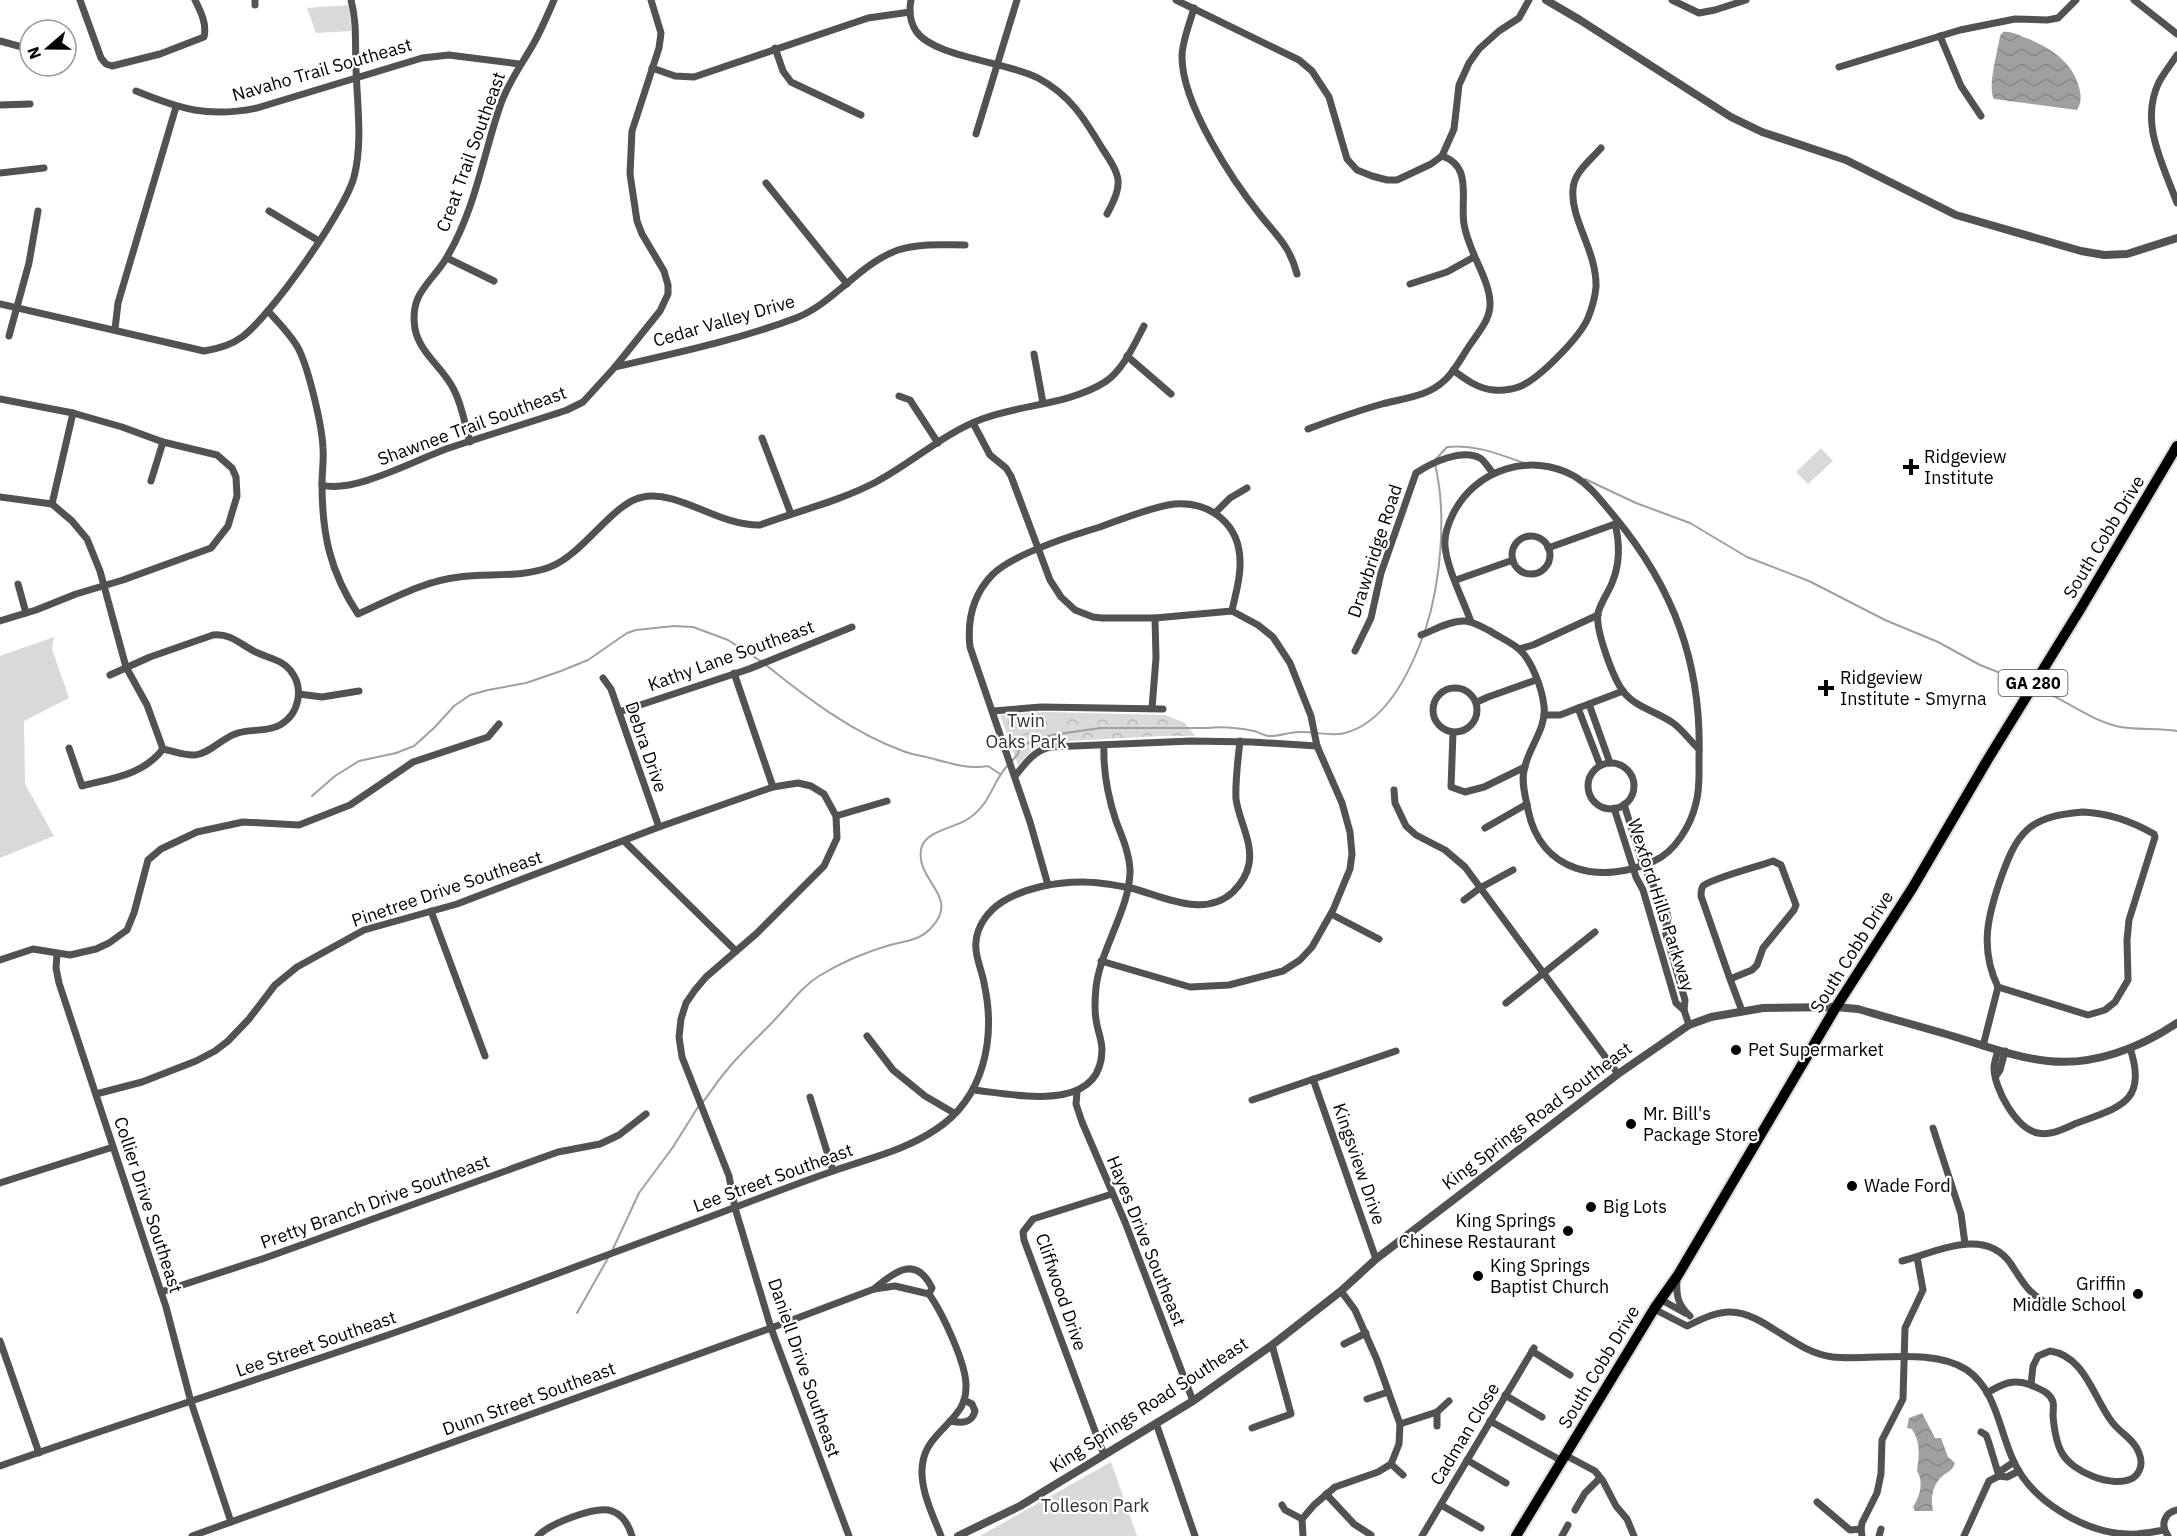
<svg xmlns="http://www.w3.org/2000/svg" width="2177" height="1536" font-family="'IBM Plex Sans',sans-serif">
<style>
.forest{fill:url(#forest-crowns)}
.park{fill:#d9d9d9}
.water{fill:url(#water-waves)}
.lines{fill:none;stroke-linecap:round;stroke-linejoin:round}
.stream{stroke:#a0a0a0;stroke-width:2}
.primary-casing{stroke:#dbdbdb;stroke-width:14}
.minor{stroke:#525252;stroke-width:7}
.tertiary{stroke:#525252;stroke-width:8}
.primary{stroke:#000;stroke-width:10}
.poi-dot{fill:#000;stroke:#fff;stroke-width:2}
.labels{text-anchor:middle;stroke-width:4.5;stroke-linejoin:round;paint-order:stroke}
.shield{fill:#fff;stroke:#4c4c4c;stroke-width:1.5}
.shield-label{font-size:16px;font-weight:bold;fill:#000}
.street-label{font-size:18px;fill:#000;stroke:#fff}
.poi-label{font-size:18px;fill:#000;stroke:#fff;text-anchor:start}
.park-label{font-size:18px;fill:#303030;stroke:#fff}
</style>
<defs>
<pattern id="forest-crowns" width="20" height="18" patternUnits="userSpaceOnUse" patternTransform="scale(1.5)"><rect width="20" height="18" fill="#d9d9d9"/><path d="M2 6a3 3 0 1 1 6 0M12 15a3 3 0 1 1 6 0" fill="none" stroke="#b8b8b8"/></pattern>
<pattern id="water-waves" width="16" height="10" patternUnits="userSpaceOnUse" patternTransform="scale(1.5)"><rect width="16" height="10" fill="#a0a0a0"/><path d="M0 5q4-4 8 0t8 0" fill="none" stroke="#888"/></pattern>
</defs>
<rect width="100%" height="100%" fill="#fff"/>
<path class="forest" d="M1046,712L1165,715L1185,723L1195,736H1161L1052,742L1034,748L1018,765L1000,715Z"/>
<g class="park">
<path d="M349,5L351,31L316,33L307,8Z"/>
<path d="M1821,448L1833,461L1808,484L1796,472Z"/>
<path d="M54,637L52,649L69,698L24,721L25,784L54,836L0,858V656Z"/>
<path d="M1111,1462L1137,1536H980Z"/>
</g>
<g class="water">
<path d="M2003,32C2011,31 2018,35 2026,38C2049,47 2072,61 2079,87C2081,95 2082,102 2077,110L1994,99C1987,88 1998,50 2000,36Z"/>
<path d="M1922,1413L1935,1438H1941L1948,1457L1955,1463C1953,1469 1951,1470 1945,1474C1933,1482 1930,1497 1933,1511H1915L1913,1507C1920,1496 1924,1482 1917,1471C1919,1455 1921,1443 1912,1429L1907,1428L1909,1418Z"/>
</g>
<g class="lines">
<g class="stream">
<path d="M1436,459L1447,447C1475,444 1498,454 1524,463"/>
<path d="M1585,479L1636,503L1690,523L1747,557L1809,581L1885,620L1938,642L1980,665L2031,685"/>
<path d="M1425,631C1441,582 1447,514 1435,464"/>
<path d="M766,665C807,698 853,733 903,751C913,755 924,756 934,759C952,764 969,769 988,766L1000,774"/>
<path d="M2036,687C2063,699 2087,718 2116,726C2136,731 2157,727 2177,731"/>
<path d="M1012,761L1018,754L1020,746L1052,735L1100,728H1208C1224,726 1239,728 1254,731C1259,732 1266,737 1271,736C1280,736 1290,732 1299,732C1314,731 1329,737 1345,733C1386,722 1410,672 1423,636"/>
<path d="M312,796L335,776L359,761L396,753L414,746L435,727L454,706L470,695L488,690L526,683L561,671L588,660L627,633L636,630L674,626L693,627L728,640L762,662"/>
<path d="M702,1103C711,1092 718,1080 727,1070C743,1050 763,1033 780,1014C793,1000 803,986 819,976C840,963 866,952 890,945C905,941 919,941 931,928C961,896 916,882 921,850C923,831 955,828 968,819C992,803 991,783 1008,765"/>
<path d="M612,1251L639,1193L673,1147L698,1107"/>
<path d="M577,1313L608,1258"/>
</g>
<defs>
<path id="primary" d="M1516,1536L1654,1309L1678,1275L1836,1007L1913,887L1988,759L2081,608L2177,446"/>
</defs>
<use href="#primary" class="primary-casing"/>
<g class="minor">
<path d="M80,0L101,58L106,64L112,66L160,54L204,37C207,24 201,12 195,0"/>
<path d="M911,0C909,10 910,22 916,31C933,57 1008,62 1038,78C1070,95 1084,118 1102,148C1121,177 1124,182 1107,214"/>
<path d="M1176,0L1299,60L1312,71L1329,97L1347,159L1357,170L1372,176L1387,180H1397L1431,164L1442,156L1454,129L1459,85L1469,63L1479,49L1499,31L1519,18L1529,0"/>
<path d="M1672,0L1699,13L1715,10L1746,0"/>
<path d="M2134,0L2177,34"/>
<path d="M255,5V0"/>
<path d="M1194,8C1190,23 1182,41 1182,57C1182,104 1232,180 1261,216C1278,237 1290,247 1297,274"/>
<path d="M1940,36L1961,86L1981,116"/>
<path d="M0,41L22,47"/>
<path d="M775,48L783,71L791,82L861,115"/>
<path d="M2177,55C2171,64 2164,73 2159,82C2139,123 2163,164 2177,203"/>
<path d="M1839,67L1960,30L2015,19L2047,20L2058,18L2076,0"/>
<path d="M652,68L675,76L694,77L868,18L910,12"/>
<path d="M136,91C180,109 208,118 257,108L422,58L449,55L519,64"/>
<path d="M0,105L30,104"/>
<path d="M976,134L1017,0"/>
<path d="M0,173L44,168"/>
<path d="M766,183L847,284"/>
<path d="M269,211L319,241"/>
<path d="M447,258L494,281"/>
<path d="M1410,284L1447,272L1474,257"/>
<path d="M0,304L204,351C217,349 230,346 242,337C270,317 345,211 354,177C363,143 357,103 356,68C355,45 357,22 351,0"/>
<path d="M268,311C278,322 289,333 297,346C308,365 322,425 323,448C324,460 322,472 322,484C322,534 330,572 358,614C390,600 423,581 459,577C489,573 521,578 550,567C584,554 613,502 643,497C679,490 718,526 760,525C798,511 840,501 876,482C912,463 944,433 982,419C1022,404 1068,405 1105,382C1123,370 1134,345 1144,326"/>
<path d="M115,329L118,303L176,107"/>
<path d="M9,336L29,263L38,211"/>
<path d="M1034,354L1043,403"/>
<path d="M1127,356L1171,394"/>
<path d="M615,367C676,353 738,340 796,318C834,303 859,264 898,250C919,243 943,245 965,245"/>
<path d="M1453,370C1465,379 1478,389 1494,390C1503,391 1517,389 1525,384C1543,374 1580,337 1588,318C1592,308 1595,298 1596,287C1597,251 1570,219 1573,189C1574,172 1590,161 1601,148"/>
<path d="M899,396L910,400L938,443"/>
<path d="M0,399L73,413L122,427L163,442L217,455L232,468L236,477L237,496L228,526L211,548L123,580L76,594L36,610L0,621"/>
<path d="M973,423L990,455L1006,468L1011,476L1050,580L1061,597L1075,610L1093,617L1102,618H1155L1232,611L1258,625L1273,637L1290,663L1311,716L1317,746L1342,803L1350,832L1352,854L1350,869L1333,910L1312,947L1300,960L1283,971L1229,985L1190,987L1101,961"/>
<path d="M1308,429C1332,420 1357,411 1382,404C1405,398 1427,397 1445,380C1456,370 1463,354 1472,342C1480,330 1491,318 1490,302C1489,278 1468,251 1464,224C1460,199 1473,166 1442,156"/>
<path d="M762,438L791,514"/>
<path d="M470,442C465,425 462,405 454,390C444,368 420,354 415,329C409,292 432,283 447,257C475,210 483,156 500,106C508,82 523,63 535,41C542,28 548,14 554,0"/>
<path d="M151,481L163,442"/>
<path d="M322,485C354,494 417,459 449,448C488,435 528,423 567,410L583,402L615,367L660,311L668,294V285L664,271L642,234L637,221L630,174L632,131L659,48L661,33L651,0"/>
<path d="M0,497L52,504L72,521L87,539L100,571L126,667L147,705L163,749"/>
<path d="M52,504L73,413"/>
<path d="M1216,512L1230,498L1247,488"/>
<path d="M1615,524C1620,544 1620,564 1612,583C1608,593 1601,602 1598,613C1595,629 1613,678 1623,691C1634,707 1658,712 1673,723C1683,730 1690,741 1699,749"/>
<circle cx="1531" cy="555" r="19"/>
<path d="M1548,548L1615,524"/>
<path d="M1456,580L1513,560"/>
<path d="M18,584L26,613"/>
<path d="M1421,635C1434,630 1449,621 1464,621C1473,621 1482,627 1490,631C1499,637 1511,642 1519,649C1532,661 1542,688 1544,706C1547,729 1527,749 1524,771C1521,783 1526,798 1528,810C1541,873 1601,885 1654,861C1675,852 1691,825 1696,803C1700,789 1699,773 1699,758C1702,664 1674,588 1614,516C1602,502 1591,486 1574,476C1531,452 1475,469 1453,514C1448,524 1444,534 1445,546C1447,569 1463,599 1471,622"/>
<path d="M1519,649L1533,645L1598,615"/>
<path d="M1355,651L1371,618L1381,573L1416,473C1431,463 1462,448 1480,458C1485,461 1489,469 1493,473"/>
<path d="M734,673L773,787"/>
<path d="M603,678L611,689L659,827"/>
<circle cx="1455" cy="710" r="22"/>
<path d="M299,694L322,697L359,691"/>
<path d="M1477,702L1488,697L1536,680"/>
<path d="M1589,704L1610,763"/>
<path d="M1152,708L1156,658L1155,618"/>
<path d="M1578,708L1600,765"/>
<path d="M993,711L1041,707L1163,709"/>
<path d="M619,712L749,669L852,627"/>
<path d="M1544,715H1560L1623,691"/>
<path d="M1453,733L1451,787L1465,792L1484,787L1525,767"/>
<path d="M69,748L82,786C113,778 143,775 163,749C173,751 185,756 195,755C209,754 221,739 235,734C249,728 266,733 280,725C299,714 305,688 290,670C282,660 269,658 258,653C241,646 233,633 213,635L150,657L110,675"/>
<circle cx="1611" cy="786" r="23"/>
<path d="M1015,776C1026,763 1034,750 1051,747L1191,741L1252,742L1317,746"/>
<path d="M1394,790L1395,803L1406,826L1416,835L1445,850L1465,867L1618,1074"/>
<path d="M1624,804L1643,866L1666,909L1668,918L1665,931L1685,1000L1684,1010L1689,1025"/>
<path d="M1614,808L1636,877L1643,890L1676,1003L1684,1010"/>
<path d="M2083,812C2107,813 2133,822 2154,834L2155,837L2129,920L2127,940L2128,980L2115,1002L2105,1010L2088,1015L1998,987C1979,948 1988,914 2002,875C2008,859 2014,842 2027,830C2042,816 2063,814 2083,812Z"/>
<path d="M836,816L887,801"/>
<path d="M1485,828L1527,804"/>
<path d="M624,841L736,951"/>
<path d="M1048,885L1030,822L970,647C967,620 973,595 992,575C1013,554 1070,536 1100,527C1119,520 1155,506 1174,504C1210,501 1240,524 1240,562C1241,578 1235,595 1232,611"/>
<path d="M1464,900L1480,888L1513,870"/>
<path d="M431,911L485,1056"/>
<path d="M1331,914L1379,939"/>
<path d="M57,954L56,968L59,983L166,1307L191,1402L231,1522"/>
<path d="M0,960L33,949L70,955L96,949L109,943L127,930L134,913L148,860L161,849L197,832L243,822L299,825L350,805L413,762L488,737L499,724"/>
<path d="M1730,979L1701,896C1701,892 1701,889 1703,886C1710,879 1760,866 1773,861L1781,865L1796,905L1794,910L1763,948L1757,965L1752,970L1730,979L1742,1011"/>
<path d="M1506,1003L1595,932"/>
<path d="M867,1036L893,1070L925,1096L954,1113"/>
<path d="M1983,1046L1998,987"/>
<path d="M1998,1050C1997,1055 1994,1062 1994,1068C1994,1088 2016,1129 2038,1133C2051,1136 2065,1128 2077,1123C2120,1107 2148,1102 2130,1048"/>
<path d="M1996,1076L2000,1070L2005,1051"/>
<path d="M1313,1079L1376,1259"/>
<path d="M973,1090C1014,1094 1101,1115 1102,1050C1102,1039 1097,1030 1096,1019C1094,1009 1095,998 1096,987C1101,947 1131,907 1130,869C1129,852 1122,837 1116,821C1108,797 1103,771 1104,745"/>
<path d="M1077,1092L1076,1104L1082,1122L1125,1222L1193,1401"/>
<path d="M96,1094L142,1082L196,1061L215,1051L228,1041L249,1019L275,985L297,967L364,930L457,904L659,827L773,787L798,783L811,786L824,794L836,816L837,838L824,866L756,934L706,977L695,990L686,1003L681,1019L679,1037L682,1057L729,1176L735,1208L771,1328L849,1536"/>
<path d="M810,1097L833,1171"/>
<path d="M1252,1100L1396,1051"/>
<path d="M1933,1128L1961,1214L1965,1244"/>
<path d="M0,1183L113,1147"/>
<path d="M1902,1261C1937,1252 1985,1226 2011,1264C2025,1286 2029,1294 2053,1307"/>
<path d="M1677,1278C1676,1295 1677,1304 1690,1316"/>
<path d="M874,1289C895,1271 916,1255 932,1288L929,1294"/>
<path d="M161,1292L265,1258L558,1152L600,1144L619,1135L646,1114"/>
<path d="M1660,1299L1685,1313"/>
<path d="M1654,1309L1687,1326C1700,1320 1715,1312 1730,1312C1764,1312 1793,1352 1833,1357C1872,1361 1933,1347 1967,1370C1997,1391 1999,1431 2014,1462C2032,1501 2085,1533 2128,1534C2140,1535 2152,1532 2164,1530"/>
<path d="M0,1341L39,1453"/>
<path d="M1344,1344L1366,1333"/>
<path d="M1532,1351L1570,1375"/>
<path d="M2050,1351C2085,1356 2093,1397 2112,1422C2120,1433 2135,1440 2139,1453C2143,1463 2141,1472 2133,1478C2113,1489 2072,1472 2062,1453C2056,1443 2054,1427 2053,1416C2053,1411 2054,1406 2053,1402C2050,1392 2039,1389 2031,1385L2033,1366L2038,1356Z"/>
<path d="M1987,1393C2002,1384 2013,1378 2031,1385"/>
<path d="M1505,1395L1542,1417"/>
<path d="M1367,1399L1388,1392"/>
<path d="M1437,1412V1426"/>
<path d="M950,1421C961,1423 972,1424 975,1411L972,1404L964,1400"/>
<path d="M1490,1421L1562,1461"/>
<path d="M1156,1423L1195,1536"/>
<path d="M1400,1424L1437,1412L1449,1401"/>
<path d="M1252,1428L1291,1414L1272,1345"/>
<path d="M1981,1432L1986,1435L1988,1440L1999,1476"/>
<path d="M1104,1455L1024,1240L1023,1232L1033,1219L1112,1194"/>
<path d="M1565,1455L1595,1471L1603,1481L1616,1506L1627,1519L1634,1536"/>
<path d="M1467,1460L1506,1483"/>
<path d="M1391,1464L1403,1475"/>
<path d="M0,1466C128,1421 257,1380 385,1336C484,1302 582,1264 680,1228C732,1209 784,1188 836,1170C870,1158 905,1150 935,1130C985,1098 996,1037 984,983C982,970 974,955 976,942C977,926 988,911 1002,902C1024,888 1055,882 1082,882C1097,882 1115,885 1131,888C1163,896 1204,919 1233,892C1241,884 1247,875 1249,864C1253,842 1239,821 1236,799C1235,781 1238,760 1240,741"/>
<path d="M1999,1476L2007,1477L2019,1471"/>
<path d="M1326,1494L1354,1524L1371,1535"/>
<path d="M1817,1502L1850,1530L1861,1529"/>
<path d="M1282,1505L1285,1510L1302,1519"/>
<path d="M1441,1505L1481,1528"/>
<path d="M1575,1510L1585,1493L1600,1478"/>
<path d="M192,1536L771,1328L874,1289L895,1286L929,1294C942,1312 967,1365 966,1387C966,1396 963,1406 957,1413C945,1429 927,1440 923,1461C918,1486 932,1513 941,1536"/>
<path d="M538,1536C549,1524 596,1505 612,1511C623,1515 629,1526 632,1536"/>
<path d="M1303,1536L1302,1519L1314,1505L1335,1487L1378,1472L1391,1464L1399,1444L1400,1424L1377,1360L1355,1310L1341,1291"/>
<path d="M1422,1536L1534,1348"/>
<path d="M1562,1536L1568,1525"/>
<path d="M1862,1536L1861,1529L1862,1523L1877,1493L1881,1474L1882,1440L1903,1399L1905,1328L1923,1290L1917,1257"/>
<path d="M1879,1536L1881,1529"/>
<path d="M1964,1536L1989,1481L1999,1476L2002,1470L2014,1462"/>
<path d="M2168,1536C2160,1525 2164,1513 2177,1510"/>
</g>
<g class="tertiary">
<path d="M1546,0L1580,20L1731,117L1762,132L1846,160L1956,215L2081,251L2104,255L2127,254L2177,238"/>
<path d="M958,1536L1020,1506L1193,1401L1272,1345L1341,1291L1376,1259L1618,1074L1689,1025L1711,1017L1763,1008L1836,1007L1858,1009C1892,1019 1926,1028 1959,1038C1988,1047 2018,1058 2048,1061C2093,1066 2140,1048 2177,1023"/>
</g>
<use href="#primary" class="primary"/>
</g>
<g class="poi-dot">
<path d="M1908 458h6v6h6v6h-6v6h-6v-6h-6v-6h6z"/>
<path d="M1823 679h6v6h6v6h-6v6h-6v-6h-6v-6h6z"/>
<circle cx="1736" cy="1050" r="6"/>
<circle cx="1631" cy="1124" r="6"/>
<circle cx="1852" cy="1186" r="6"/>
<circle cx="1591" cy="1207" r="6"/>
<circle cx="1568" cy="1231" r="6"/>
<circle cx="1478" cy="1276" r="6"/>
<circle cx="2138" cy="1294" r="6"/>
</g>
<g class="labels">
<rect class="shield" x="1998.5" y="670" width="69" height="26" rx="4.5"/>
<g class="shield-label">
<text x="2033" y="689">GA 280</text>
</g>
<g class="street-label">
<text transform="translate(322 70) rotate(-16)" y="6">Navaho Trail Southeast</text>
<text transform="translate(471 152) rotate(-70)" y="6">Creat Trail Southeast</text>
<text transform="translate(724 321) rotate(-16)" y="6">Cedar Valley Drive</text>
<text transform="translate(472 426) rotate(-20)" y="6">Shawnee Trail Southeast</text>
<text transform="translate(2104 537) rotate(-59)" y="6">South Cobb Drive</text>
<text transform="translate(1375 551) rotate(-72)" y="6">Drawbridge Road</text>
<text transform="translate(731 656) rotate(-20)" y="6">Kathy Lane Southeast</text>
<text transform="translate(646 747) rotate(71)" y="6">Debra Drive</text>
<text transform="translate(447 889) rotate(-19)" y="6">Pinetree Drive Southeast</text>
<text transform="translate(1661 905) rotate(72)" y="6">Wexford Hills Parkway</text>
<text transform="translate(1852 952) rotate(-58)" y="6">South Cobb Drive</text>
<text transform="translate(1537 1116) rotate(-37)" y="6">King Springs Road Southeast</text>
<text transform="translate(1359 1164) rotate(71)" y="6">Kingsview Drive</text>
<text transform="translate(773 1178) rotate(-20)" y="6">Lee Street Southeast</text>
<text transform="translate(375 1202) rotate(-20)" y="6">Pretty Branch Drive Southeast</text>
<text transform="translate(148 1205) rotate(72)" y="6">Collier Drive Southeast</text>
<text transform="translate(1146 1241) rotate(68)" y="6">Hayes Drive Southeast</text>
<text transform="translate(1061 1292) rotate(71)" y="6">Cliffwood Drive</text>
<text transform="translate(316 1344) rotate(-19)" y="6">Lee Street Southeast</text>
<text transform="translate(1599 1367) rotate(-59)" y="6">South Cobb Drive</text>
<text transform="translate(804 1368) rotate(71)" y="6">Daniell Drive Southeast</text>
<text transform="translate(529 1399) rotate(-20)" y="6">Dunn Street Southeast</text>
<text transform="translate(1149 1405) rotate(-33)" y="6">King Springs Road Southeast</text>
<text transform="translate(1465 1434) rotate(-59)" y="6">Cadman Close</text>
</g>
<g class="poi-label">
<text x="1924" y="463">Ridgeview<tspan x="1924" dy="21">Institute</tspan></text>
<text x="1840" y="684">Ridgeview<tspan x="1840" dy="21">Institute - Smyrna</tspan></text>
<text x="1748" y="1056">Pet Supermarket</text>
<text x="1643" y="1120">Mr. Bill's<tspan x="1643" dy="21">Package Store</tspan></text>
<text x="1864" y="1192">Wade Ford</text>
<text x="1603" y="1213">Big Lots</text>
<text x="1556" y="1227" text-anchor="end">King Springs<tspan x="1556" dy="21">Chinese Restaurant</tspan></text>
<text x="1490" y="1272">King Springs<tspan x="1490" dy="21">Baptist Church</tspan></text>
<text x="2126" y="1290" text-anchor="end">Griffin<tspan x="2126" dy="21">Middle School</tspan></text>
</g>
<g class="park-label">
<text x="1026" y="727">Twin<tspan x="1026" dy="21">Oaks Park</tspan></text>
<text x="1095" y="1512">Tolleson Park</text>
</g>
</g>
<g transform="translate(48 48) rotate(250)"><circle r="28" fill="#ffffff" stroke="#999999" stroke-width="1.5"/>
<path d="M0-4.5L10 22L0 15L-10 22Z" fill="#000000"/>
<text y="-9" font-size="16" font-weight="bold" text-anchor="middle" fill="#000000">N</text>
</g>
</svg>
